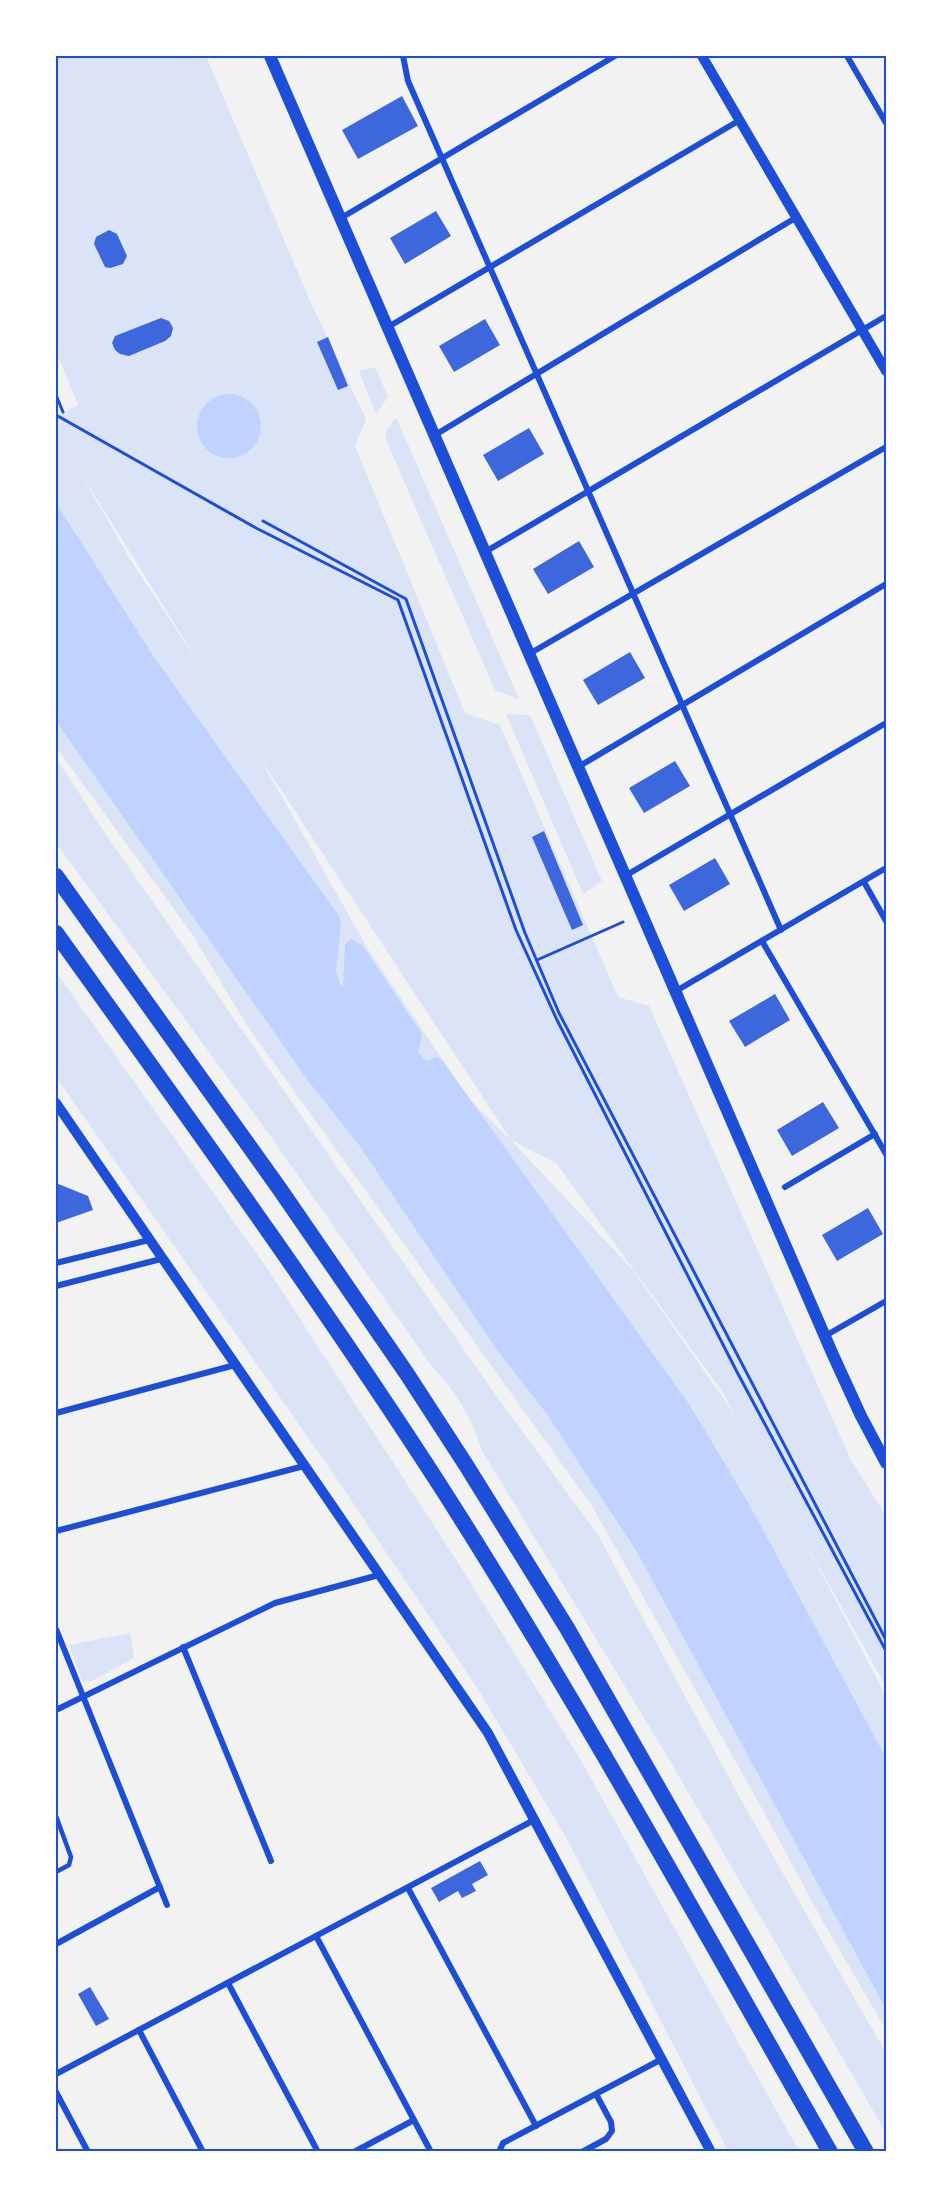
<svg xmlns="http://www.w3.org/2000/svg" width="942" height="2207" font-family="Raleway,sans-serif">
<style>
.green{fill:#dbe4f7;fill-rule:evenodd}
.water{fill:#bfd3fe}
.building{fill:#3d67dc}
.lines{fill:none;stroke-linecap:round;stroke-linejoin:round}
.path{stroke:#1d4ed8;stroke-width:3}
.service{stroke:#1d4ed8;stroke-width:4.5}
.minor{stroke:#1d4ed8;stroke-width:6}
.tertiary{stroke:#1d4ed8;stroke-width:10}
.secondary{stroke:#1d4ed8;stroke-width:12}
.motorway{stroke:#1d4ed8;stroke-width:16}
.neatline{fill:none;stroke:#1d4ed8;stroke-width:2}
</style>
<rect width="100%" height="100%" fill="#f2f2f2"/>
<g class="green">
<path d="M56,56H206L310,301L366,419L355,446L465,713L500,725L618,997L649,1006L850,1458L886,1516V1687L799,1531L886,1696V2030L822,1920L760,1805L592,1506L246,1024L192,934L56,747V416L78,405L56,352ZM77,467L202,668L133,564ZM260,758L509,1137V1138L470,1100L369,951ZM511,1140L556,1163L722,1391L735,1415L633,1270Z"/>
<path d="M375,367L388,397L376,414L359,371Z"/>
<path d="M396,417L519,699L495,690L386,440V432Z"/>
<path d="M506,714L530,715L602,881L583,894Z"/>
<path d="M56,758L107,836L490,1387L598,1535L745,1807L886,2053V2133L667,1756L481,1449C473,1419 455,1390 433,1368L271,1137L56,843Z"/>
<path d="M56,972L269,1271L455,1558L579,1757L799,2151H728L567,1839L479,1691L335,1476L56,1077Z"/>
<path d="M130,1633L134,1658L92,1681L83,1682L69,1645Z"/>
</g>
<g class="water">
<circle cx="229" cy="426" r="32"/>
<path d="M56,503L152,654L339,916L341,924L336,971L340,985L343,986L345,944L351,939L362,945L420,1031L422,1037L418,1052L426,1061L438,1057L444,1063L689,1404L749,1504L886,1758V2009L637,1552L547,1414L497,1350L359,1145L309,1082L56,721Z"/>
</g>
<g class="building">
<path d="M402,96L418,126L358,159L342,130Z"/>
<path d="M436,211L451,236L405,264L390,238Z"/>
<path d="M109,230L117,234L127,256L123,264L110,268L105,267L94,244L96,237Z"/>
<path d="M161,318L169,321L173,328L171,336L165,341L129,356L120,354L115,350L112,343L115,336Z"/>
<path d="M485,319L500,345L454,372L439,346Z"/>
<path d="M328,337L348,386L338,390L317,342Z"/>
<path d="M529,428L544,454L498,481L483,455Z"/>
<path d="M579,541L594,567L548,594L533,569Z"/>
<path d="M630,652L645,678L598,705L583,680Z"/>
<path d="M675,761L690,786L644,813L629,788Z"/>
<path d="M544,831L583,925L572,930L532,837Z"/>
<path d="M715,858L730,884L684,911L669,885Z"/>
<path d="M775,994L790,1020L745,1047L729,1021Z"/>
<path d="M823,1102L839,1128L792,1156L777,1130Z"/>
<path d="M56,1183L88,1196L93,1210L56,1223Z"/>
<path d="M868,1208L883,1234L837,1261L822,1235Z"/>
<path d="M480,1861L488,1875L472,1884L476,1891L462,1898L458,1891L439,1902L431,1888Z"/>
<path d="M90,1987L109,2019L96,2026L78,1994Z"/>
</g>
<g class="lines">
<g class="path">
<path d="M56,395L63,412"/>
<path d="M56,415L256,528L398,600L516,930L557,1020L736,1370L886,1651"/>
<path d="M263,521L406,599L525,933L559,1013L886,1640"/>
<path d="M537,960L623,922"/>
</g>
<path class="service" d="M56,1816L71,1857L69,1865L56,1872"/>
<g class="minor">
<path d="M403,56L408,81L781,930"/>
<path d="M847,56L886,123"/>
<path d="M341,218L615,56"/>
<path d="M388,327L740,120"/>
<path d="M435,435L797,217"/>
<path d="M485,552L886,316"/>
<path d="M529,654L886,447"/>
<path d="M578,767L886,584"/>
<path d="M625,876L886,723"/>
<path d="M864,882L886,921"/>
<path d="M762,941L886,1154"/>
<path d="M676,991L886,868"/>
<path d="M785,1187L875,1134"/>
<path d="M56,1263L149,1240"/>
<path d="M56,1286L161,1259"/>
<path d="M825,1336L886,1301"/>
<path d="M56,1413L235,1365"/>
<path d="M56,1531L304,1466"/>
<path d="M56,1629L167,1905"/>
<path d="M183,1647L271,1861"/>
<path d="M56,1710L275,1603L379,1575"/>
<path d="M408,1888L536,2126"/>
<path d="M316,1936L431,2152"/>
<path d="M56,1944L160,1887"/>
<path d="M228,1983L318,2152"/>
<path d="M139,2030L203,2152"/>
<path d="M56,2074L536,1819"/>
<path d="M56,2092L88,2152"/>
<path d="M354,2152L414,2120"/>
<path d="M499,2152L503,2143L662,2059"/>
<path d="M582,2152L606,2139L612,2131L611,2122L596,2094"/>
</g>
<g class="tertiary">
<path d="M702,56L886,371"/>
<path d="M56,1103L488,1733L711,2152"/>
</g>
<path class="secondary" d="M270,56L833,1355L861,1416L886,1463"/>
<g class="motorway">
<path d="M56,876L279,1188L407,1374L466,1465L567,1628L866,2152"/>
<path d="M56,933C187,1116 319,1298 441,1487C579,1703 703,1929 830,2152"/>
</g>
</g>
<rect width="942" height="2207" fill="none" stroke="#ffffff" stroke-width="114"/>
<rect x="57" y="57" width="828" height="2093" class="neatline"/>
</svg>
